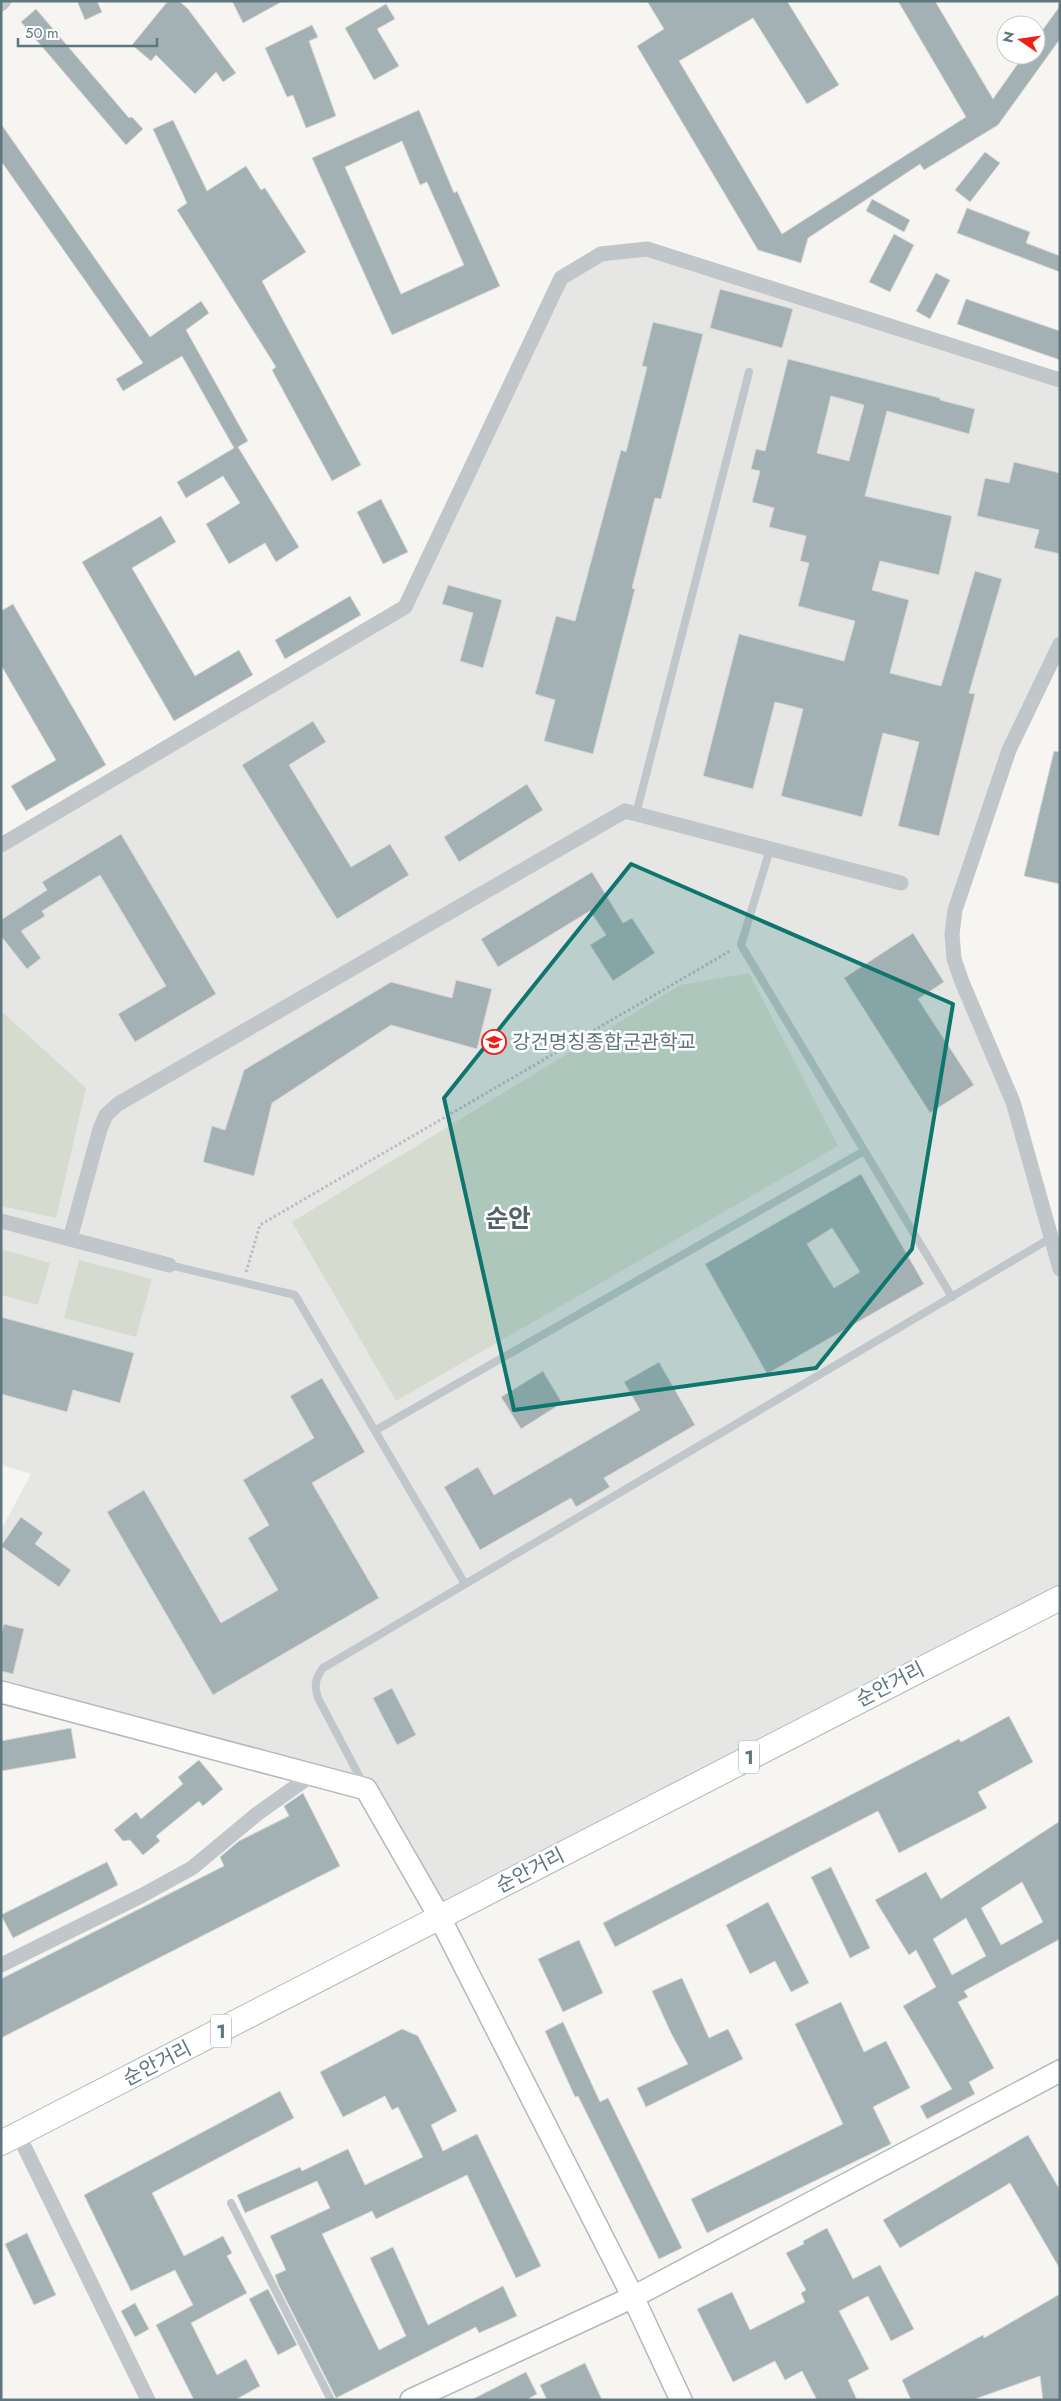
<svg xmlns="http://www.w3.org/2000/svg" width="1061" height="2401" font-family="Jost,'Noto Sans KR',sans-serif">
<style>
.built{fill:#e6e7e5}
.green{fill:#d6dbd0}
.building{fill:#a4b1b4;stroke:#d7d6d4;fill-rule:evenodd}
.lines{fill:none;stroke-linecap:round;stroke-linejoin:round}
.secondary-casing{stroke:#b0b9bc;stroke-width:24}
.primary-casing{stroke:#b1b8bb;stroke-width:26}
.path{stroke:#babec0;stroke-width:3;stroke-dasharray:2.5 2.5;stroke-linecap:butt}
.lane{stroke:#c0c6c9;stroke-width:8}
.street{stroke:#c0c6c9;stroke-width:15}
.secondary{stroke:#fff;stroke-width:21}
.primary{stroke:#fff;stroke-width:24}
.marked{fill:#0f766e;fill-opacity:0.2;stroke:#0f766e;stroke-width:4;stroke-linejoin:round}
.labels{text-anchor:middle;stroke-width:5;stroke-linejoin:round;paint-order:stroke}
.shield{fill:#fff;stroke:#8ea0a5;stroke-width:1}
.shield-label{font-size:19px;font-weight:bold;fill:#5e777f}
.poi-label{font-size:20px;fill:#5e777f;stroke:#fff;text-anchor:start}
.street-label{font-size:20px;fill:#5e777f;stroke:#fff}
.district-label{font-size:25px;font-weight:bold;fill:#516369;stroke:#fff}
</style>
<rect width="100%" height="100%" fill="#f6f5f1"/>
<path class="built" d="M647,249L1060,380V644L1009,750L952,934L1013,1102L1060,1268V1598L439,1916L366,1789L1,1692V1530L31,1474L1,1465V845L405,607L561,278L601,254Z"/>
<g class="green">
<path d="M749,973L838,1146L396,1401L292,1222L680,985Z"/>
<path d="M1,1011L86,1088L56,1218L1,1206Z"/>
<path d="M1,1249L50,1263L38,1305L1,1295Z"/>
<path d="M79,1260L152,1279L136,1337L64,1318Z"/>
</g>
<g class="building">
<path d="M77,1H97L102,12L85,20Z"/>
<path d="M168,1H179L188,9L236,73L223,82L216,72L195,94L156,55L151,61L132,45Z"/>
<path d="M232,1H283L243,23Z"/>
<path d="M647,1H787L839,85L807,104L753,18L679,61L782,234L966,117L898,1H935L993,99L1024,55H1036V39L1060,6V39L998,125L924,170L920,164L808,238L801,263L758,250L637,46L664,29Z"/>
<path d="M386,4L395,19L377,29L399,66L374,80L345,28Z"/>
<path d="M36,9L129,118L132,117L143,129L126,145L21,22Z"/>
<path d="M312,25L318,37L309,41L336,116L306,128L293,95L287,97L265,48Z"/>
<path d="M419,110L454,193L457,191L500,286L392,335L312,158ZM402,141L420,185L427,182L464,265L401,294L345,167Z"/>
<path d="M173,120L207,191L246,166L261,190L265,188L306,252L262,281L361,465L332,481L272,370L276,367L177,210L187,203L153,129Z"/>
<path d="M1,124L150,337L201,301L209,313L186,330L248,441L238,447L299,547L276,562L265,543L229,564L206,524L240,503L223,476L186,498L177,482L234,448L182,356L123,391L116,379L143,363L1,161Z"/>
<path d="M985,152L1000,163L970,202L955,190Z"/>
<path d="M872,199L910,220L904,232L866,211Z"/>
<path d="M967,208L1030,232L1026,243L1060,256V272L957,233Z"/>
<path d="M894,234L914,245L890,292L869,282Z"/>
<path d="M936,273L950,280L930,319L916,311Z"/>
<path d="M720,289L793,309L782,348L710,328Z"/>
<path d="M966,299L1060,331V360L957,324Z"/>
<path d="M653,322L703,334L661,499L655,498L632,588L635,589L593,754L544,741L555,700L535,694L556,616L575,621L621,450L626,452L647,367L642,366Z"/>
<path d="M788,359L940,398V400L975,409L969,434L887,411L865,496L952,516L939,575L880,561L872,590L909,600L890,673L941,686L975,571L1002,579L969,693L975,694L939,836L898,826L919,742L883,733L862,817L781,796L803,709L775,702L753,789L703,776L739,634L844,661L855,621L798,606L809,563L800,561L806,536L769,527L774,508L752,502L760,471L751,469L756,449L765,451ZM831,396L864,405L849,461L817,453Z"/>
<path d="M1014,462L1060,473V554L1034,548L1039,530L977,516L985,478L1009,483Z"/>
<path d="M381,499L408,552L383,564L357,512Z"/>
<path d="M161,516L176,542L132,568L195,676L239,650L253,675L174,721L82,562Z"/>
<path d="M448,585L502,600L483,668L460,661L473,613L442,604Z"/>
<path d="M350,596L361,615L285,659L275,640Z"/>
<path d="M13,604L106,765L26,811L11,786L56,760L1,665V611Z"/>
<path d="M313,721L326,742L289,765L351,867L390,844L409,875L337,919L242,765Z"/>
<path d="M1054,751L1060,752V884L1024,876Z"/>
<path d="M527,784L543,810L459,862L444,837Z"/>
<path d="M121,834L216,994L135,1042L118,1014L166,986L100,875L42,911L45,916L21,931L41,958L27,969L1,936V920L47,890L42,882Z"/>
<path d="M592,872L623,923L632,918L655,953L613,981L590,945L606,935L590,911L498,967L481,939Z"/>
<path d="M913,933L944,982L918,999L974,1085L930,1113L844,978Z"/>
<path d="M456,980L492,989L477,1049L391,1025L272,1103L254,1176L203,1162L212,1126L225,1130L244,1070L391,982L452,998Z"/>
<path d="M861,1174L924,1284L767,1374L705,1264ZM832,1228L860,1272L834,1288L807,1244Z"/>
<path d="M1,1317L134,1353L120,1403L73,1390L67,1412L1,1394Z"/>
<path d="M659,1362L695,1425L604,1478L610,1487L576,1507L571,1498L480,1550L444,1487L478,1467L494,1495L640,1410L624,1382Z"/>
<path d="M543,1371L562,1403L521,1429L501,1397Z"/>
<path d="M322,1378L365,1452L312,1483L379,1598L213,1695L107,1512L144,1490L221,1623L278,1590L248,1538L269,1525L243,1480L314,1438L290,1396Z"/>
<path d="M21,1517L43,1533L35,1544L71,1570L59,1587L1,1546Z"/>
<path d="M4,1624L24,1629L13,1674L1,1671V1634Z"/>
<path d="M392,1688L416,1735L397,1745L373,1698Z"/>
<path d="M1009,1716L1033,1762L978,1792L987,1808L899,1853L878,1811L615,1947L603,1923L959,1739L961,1742Z"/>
<path d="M71,1728L76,1758L1,1771V1741Z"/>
<path d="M199,1760L223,1789L203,1806L199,1801L156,1836L160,1841L143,1855L130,1840L123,1841L114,1830L136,1812L141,1819L183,1784L178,1777Z"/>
<path d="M303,1793L340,1866L1,2038V1979L224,1866L220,1857L239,1841L289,1816L284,1806Z"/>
<path d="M1060,1821V1939L964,1991L968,1997L958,2002L994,2068L969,2082L975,2094L927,2119L920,2106L952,2089L903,2006L936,1987L916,1950L909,1955L875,1900L926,1872L941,1899ZM1022,1882L1043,1922L1001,1945L981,1908ZM966,1918L986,1956L952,1975L933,1939Z"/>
<path d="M107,1862L118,1885L13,1938L1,1915Z"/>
<path d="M831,1867L870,1948L850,1958L811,1877Z"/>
<path d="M768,1902L809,1983L791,1992L775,1961L750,1974L726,1925Z"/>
<path d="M579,1940L603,1993L563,2012L538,1959Z"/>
<path d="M682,1978L709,2038L728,2029L743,2059L646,2107L637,2088L688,2064L671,2033L652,1991Z"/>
<path d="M841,2002L864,2052L886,2041L910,2088L873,2107L891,2144L707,2233L691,2199L843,2124L795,2024Z"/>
<path d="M563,2022L600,2102L608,2098L682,2248L659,2259L578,2096L575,2097L545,2031Z"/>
<path d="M402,2029L418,2036L457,2111L431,2125L443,2151L477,2134L541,2266L516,2278L467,2175L376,2219L372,2211L322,2234L379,2350L406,2336L370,2258L393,2247L428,2325L503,2286L517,2316L479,2333L476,2327L336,2398L278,2284L275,2275L286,2270L270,2236L330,2208L317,2181L245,2213L237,2195L300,2167L302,2171L348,2149L365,2185L423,2157L398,2107L392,2110L385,2096L343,2117L320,2072Z"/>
<path d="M280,2091L294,2118L152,2193L184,2256L223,2236L232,2253L227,2256L247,2293L191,2323L217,2375L246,2359L260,2386L235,2400H194L156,2325L193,2305L175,2270L131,2291L84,2195Z"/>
<path d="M1028,2135L1060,2190V2269L1010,2183L900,2248L883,2220Z"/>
<path d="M827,2228L853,2279L880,2265L914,2329L891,2341L868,2296L839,2311L869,2369L848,2380L857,2400H817L802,2371L785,2380L775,2361L733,2382L697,2309L732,2292L750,2330L805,2302L801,2293L806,2290L786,2253L804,2244L803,2241Z"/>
<path d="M27,2233L56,2295L34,2305L5,2244Z"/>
<path d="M268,2289L297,2345L278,2355L249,2299Z"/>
<path d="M1060,2294V2400H1043L1040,2376L972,2400H911L902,2380L983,2335L984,2338Z"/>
<path d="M135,2303L149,2329L135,2337L121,2311Z"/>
<path d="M585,2363L602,2400H547L540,2385Z"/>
<path d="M526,2372L537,2394L526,2400H471Z"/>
</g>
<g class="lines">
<defs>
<g id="secondary">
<path d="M1,1692L366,1789L439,1916L633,2297L681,2400"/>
<path d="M411,2400L633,2297L1060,2071"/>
</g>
<path id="primary" d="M1,2143L1060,1598"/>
</defs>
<use href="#secondary" class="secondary-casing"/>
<use href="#primary" class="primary-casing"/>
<path class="path" d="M246,1272L260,1225L730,951"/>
<g class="lane">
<path d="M636,814L749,372"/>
<path d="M770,849L741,945L952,1297"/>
<path d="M169,1265L295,1295L465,1584"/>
<path d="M376,1430L864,1151"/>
<path d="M364,1785L318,1698C314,1685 315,1679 323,1668L1051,1238"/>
<path d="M231,2203L331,2400"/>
</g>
<g class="street">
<path d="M1,4L4,1"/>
<path d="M1060,644L1009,750L955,910L952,934L954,959L962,982L1013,1102L1060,1269"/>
<path d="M1,845L405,607L561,278L601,254L647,249L1060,380"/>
<path d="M1,1221L169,1265"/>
<path d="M70,1239L100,1129L106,1115L118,1104L625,811L901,883"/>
<path d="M1,1965L141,1896L192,1868L257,1814L312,1775"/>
<path d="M18,2134L148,2400"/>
</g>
<use href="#secondary" class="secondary"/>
<use href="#primary" class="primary"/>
</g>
<path class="marked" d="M631,864L953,1004L912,1249L816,1368L514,1410L444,1098Z"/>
<defs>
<symbol id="university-ring" viewBox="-11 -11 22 22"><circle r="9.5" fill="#fff" stroke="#ef2018" stroke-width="1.5"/><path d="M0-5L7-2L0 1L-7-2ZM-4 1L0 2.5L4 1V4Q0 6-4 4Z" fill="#ef2018"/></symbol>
</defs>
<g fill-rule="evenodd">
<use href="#university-ring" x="480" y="1028" width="28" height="28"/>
</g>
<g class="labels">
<g class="shield">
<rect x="739" y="1740.5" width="20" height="33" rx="4"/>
<rect x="211" y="2014.5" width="20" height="33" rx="4"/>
</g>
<g class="shield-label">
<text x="749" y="1764">1</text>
<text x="221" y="2038">1</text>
</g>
<g class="poi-label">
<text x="512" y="1049">강건명칭종합군관학교</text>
</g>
<g class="street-label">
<text transform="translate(890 1684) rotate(-27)" y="7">순안거리</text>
<text transform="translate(530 1870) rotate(-27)" y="7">순안거리</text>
<text transform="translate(157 2063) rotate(-27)" y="7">순안거리</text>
</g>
<g class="district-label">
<text x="508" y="1227">순안</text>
</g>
</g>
<rect width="1061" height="2401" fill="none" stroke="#5e777f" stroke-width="5"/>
<g transform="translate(1021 40) rotate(283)"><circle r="24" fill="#ffffff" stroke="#bfc9cc"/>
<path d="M0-4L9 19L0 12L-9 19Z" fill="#ef2018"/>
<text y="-8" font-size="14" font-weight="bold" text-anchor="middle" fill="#5e777f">N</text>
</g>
<path d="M18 38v8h139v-8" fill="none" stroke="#5e777f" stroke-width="2.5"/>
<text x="25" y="38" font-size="15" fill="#5e777f" stroke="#ffffff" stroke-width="4" paint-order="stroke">50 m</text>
</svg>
